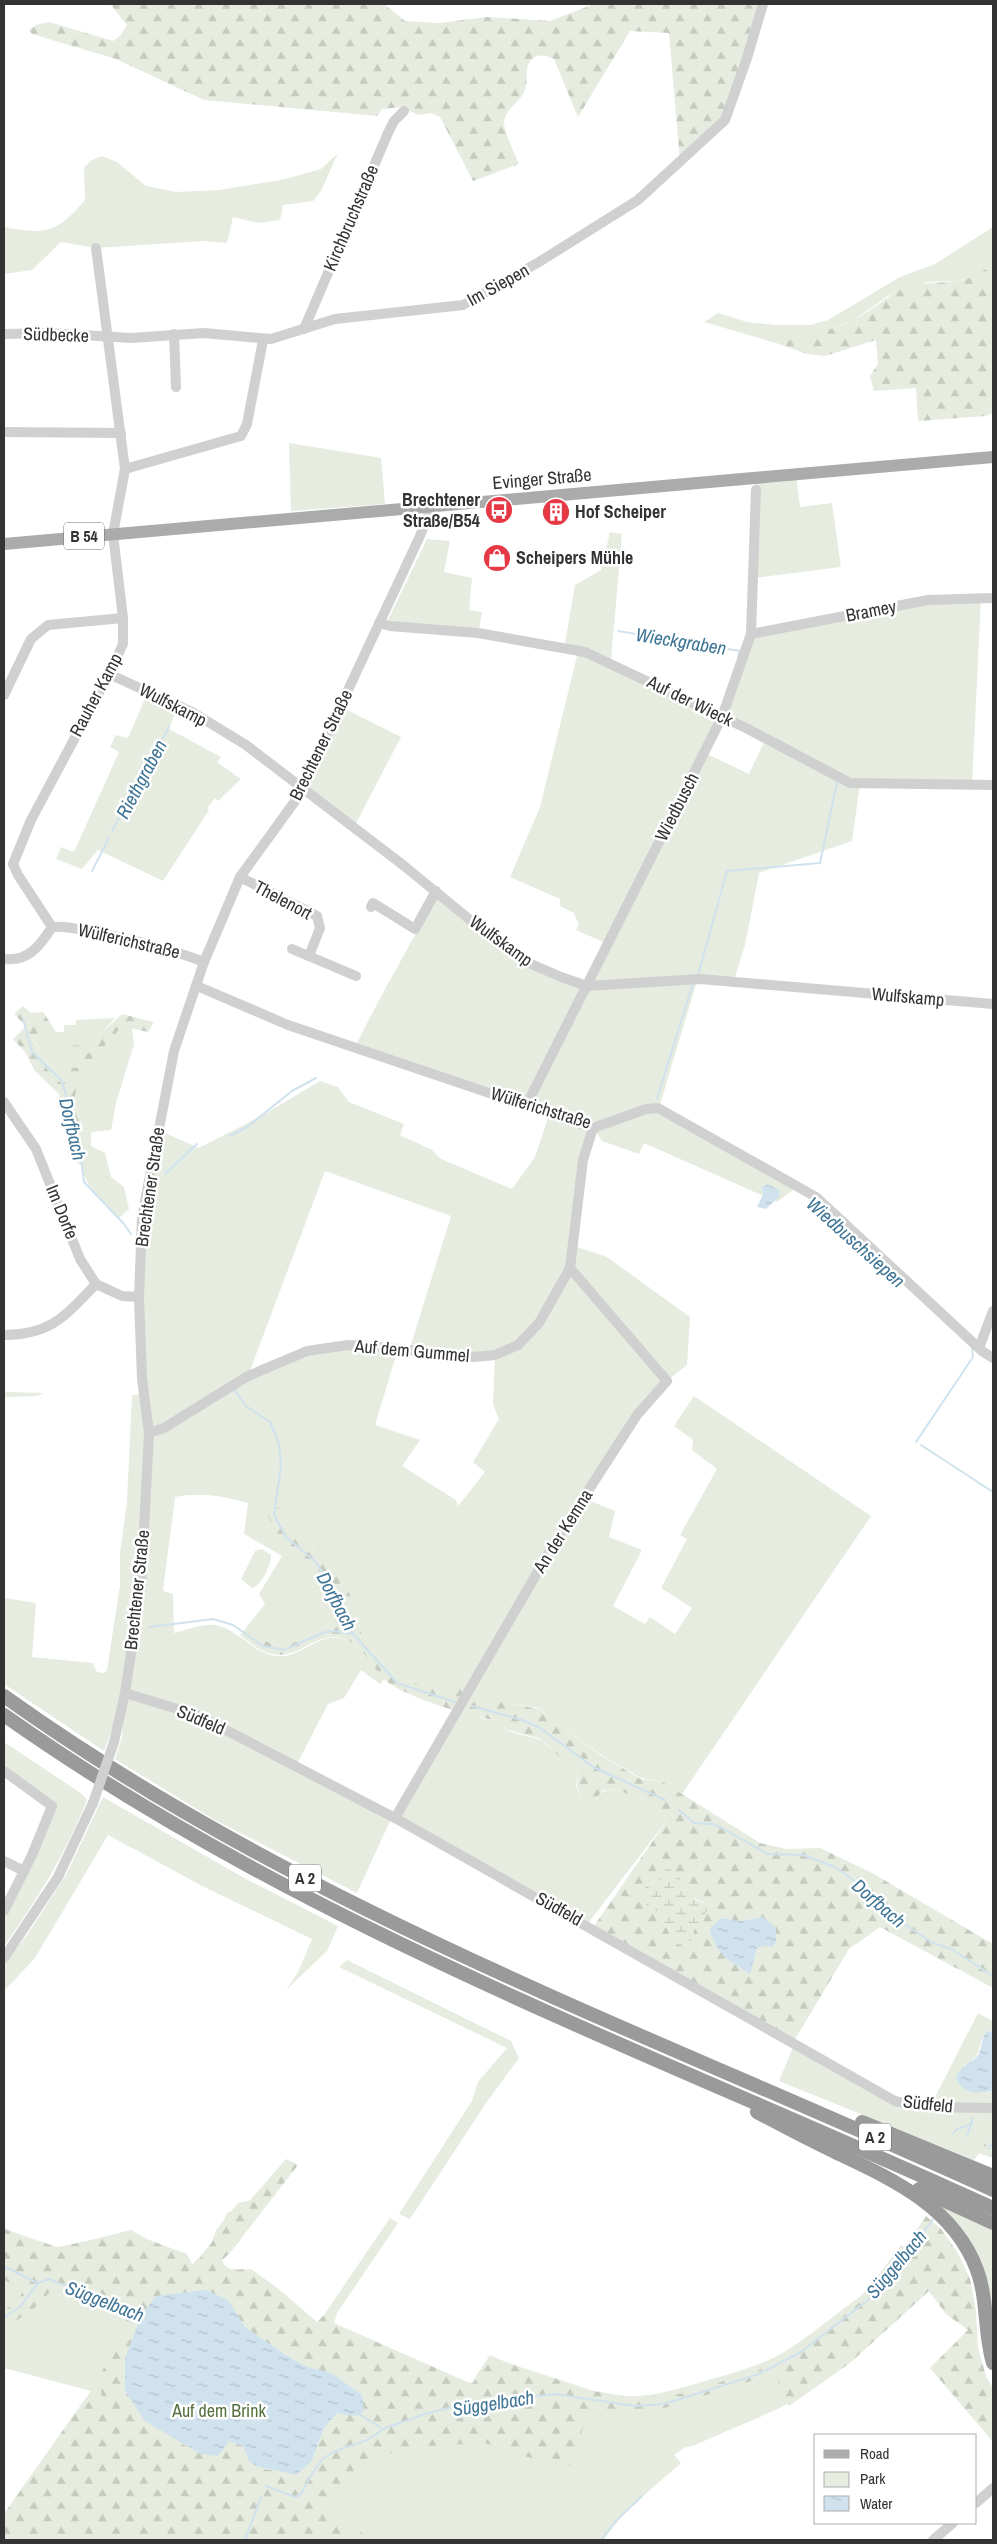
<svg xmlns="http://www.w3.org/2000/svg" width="997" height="2544" font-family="'Archivo Narrow',sans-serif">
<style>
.green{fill:#e6ecdf;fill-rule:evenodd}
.forest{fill:url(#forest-firs);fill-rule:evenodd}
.wetland{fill:url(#wetland-marsh)}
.water{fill:url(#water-ripples)}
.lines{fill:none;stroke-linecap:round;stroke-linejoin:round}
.stream{stroke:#cfe2ee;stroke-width:2}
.minor{stroke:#d0d0d0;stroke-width:10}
.major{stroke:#ababab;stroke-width:12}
.highway{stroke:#9a9a9a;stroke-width:14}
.minor-bridge{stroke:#d0d0d0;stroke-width:10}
.labels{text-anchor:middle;stroke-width:5;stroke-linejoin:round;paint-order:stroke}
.shield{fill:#fff;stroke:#707070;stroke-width:1}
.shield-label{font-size:16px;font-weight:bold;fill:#333}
.street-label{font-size:18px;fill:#333;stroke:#fff}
.poi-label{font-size:18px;font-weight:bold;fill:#333;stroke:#fff;text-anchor:start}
.park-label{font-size:18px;fill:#56703f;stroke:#fff}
.water-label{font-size:19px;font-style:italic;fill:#3f7597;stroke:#fff}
</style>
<defs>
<pattern id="forest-firs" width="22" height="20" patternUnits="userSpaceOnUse" patternTransform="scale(1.25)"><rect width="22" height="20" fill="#e6ecdf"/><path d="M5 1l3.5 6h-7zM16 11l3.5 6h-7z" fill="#c6cbc0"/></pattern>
<pattern id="wetland-marsh" width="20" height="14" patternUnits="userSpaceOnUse" patternTransform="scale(1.25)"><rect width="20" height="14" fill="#e6ecdf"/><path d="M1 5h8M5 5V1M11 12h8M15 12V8" fill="none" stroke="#c6cbc0"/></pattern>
<pattern id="water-ripples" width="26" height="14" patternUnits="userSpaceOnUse" patternTransform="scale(1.25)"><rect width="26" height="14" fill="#cfe2ee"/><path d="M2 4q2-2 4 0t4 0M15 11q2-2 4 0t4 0" fill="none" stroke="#b2c2cd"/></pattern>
</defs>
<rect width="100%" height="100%" fill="#fff"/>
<g class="green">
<path d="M338,153L321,191L313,201L283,205L280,220L258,223L233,217L227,243L203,241L96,248L61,242L32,270L4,274V227C46,235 57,233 85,200L84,167L92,160L102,156L117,162L146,186L176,192L219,190L281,180L321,169Z"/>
<path d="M993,227V264L976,276L956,281L927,282L888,296L855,319L814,336L776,343L704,322L718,313L747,322L776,325H810L828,320L900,277L935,264Z"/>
<path d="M289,443L381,458L385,504L291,511Z"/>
<path d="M796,475L800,507L832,503L841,567L753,578L755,480Z"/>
<path d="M610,532L622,534L611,660L565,643L575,585L601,570Z"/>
<path d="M427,539L450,541L444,572L472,578L469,610L482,612L479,630L392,622L388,620Z"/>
<path d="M981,598L972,785L860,784L852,841L759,873L745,945L734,980L697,981L659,1108L798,1186L777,1202L644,1143L639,1154L602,1141L593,1128L574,1246L607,1257L690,1317L687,1365L667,1381L583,1498L615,1511L609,1537L642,1550L613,1606L645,1624L650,1617L675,1634L692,1608L661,1588L687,1539L680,1535L717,1469L692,1450L693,1440L674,1426L694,1396L871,1516L682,1794L663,1782L641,1778L603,1756L552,1720L539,1708L453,1694L403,1679L394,1673L370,1648L361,1632L354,1603L319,1545L287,1521L275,1502L279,1540L321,1581L336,1615C308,1642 280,1659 245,1629L265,1604L259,1594L282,1556L244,1534L248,1503C224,1496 199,1492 175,1497L163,1591L173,1594L174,1633C186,1630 203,1623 215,1625C238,1629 253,1653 276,1656C300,1660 318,1631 344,1639C361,1644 372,1666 384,1679L380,1684L361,1670L344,1698L328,1704L296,1766L195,1717L391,1819L357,1893L213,1819L115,1759L122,1737L125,1695L104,1751L4,1684V1598L36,1603L32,1657L93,1663L97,1672L104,1673L107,1670L120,1585V1553L127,1501L132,1395L143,1394V1217L158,1130L199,1148L263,1115L320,1081L338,1087L349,1102L404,1124L400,1135L432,1150L441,1159L512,1189L535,1157L551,1109L357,1043C382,992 411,944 437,894L501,948L586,991L608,944L576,930L579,925L574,913L560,906V899L510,877L540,807L578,652L722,717L748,638L928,600ZM722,718L766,738L749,774L705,753ZM325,1171L451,1216L409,1351L495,1355L493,1404L499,1419L473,1462L485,1472L458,1506L456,1500L402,1466L420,1440L375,1425L398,1349H320L248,1376Z"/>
<path d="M148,692L178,706L169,729L221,757L217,762L241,779L218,801L215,798L207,808L209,810L163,881L98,850L82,869L56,859L61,847L74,852L119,752L110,747L116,735L128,738Z"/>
<path d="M343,708L401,737L354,827L303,788Z"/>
<path d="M115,1018L100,1034L90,1052L79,1059L78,1067L71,1068L63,1085L47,1069L44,1055L32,1038L49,1021L56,1032H64V1025H76V1020Z"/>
<path d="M122,1026L132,1028L134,1044L116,1103L111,1130L91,1132V1146L105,1153L111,1177L124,1187L129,1209L119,1218C106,1204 84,1187 82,1166C81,1156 85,1146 85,1136C85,1123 75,1111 75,1099C75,1070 106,1047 122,1026Z"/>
<path d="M4,1392L44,1393L37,1396L4,1397Z"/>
<path d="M262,1549L271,1555C272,1564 261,1586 252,1588L241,1579L255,1551Z"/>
<path d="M458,1710L484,1719L499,1720L507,1731L542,1740L564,1762L572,1764L579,1771L576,1785L581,1801L592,1804L602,1792L615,1789L654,1804L668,1819L589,1922L392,1812L401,1806Z"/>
<path d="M4,1742L82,1794L87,1800C66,1853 37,1900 4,1946V1911L52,1806L4,1771Z"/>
<path d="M103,1797L244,1878L338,1926L327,1951L286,1990L298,1972L312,1939L204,1887L108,1835L35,1958L4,1991V1964L27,1935L66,1875Z"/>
<path d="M347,1960L511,2041L519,2058L486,2103L410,2219L399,2214L472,2101L478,2082L507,2048L339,1967Z"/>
<path d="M978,2013L993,2021V2032L987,2031C975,2045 985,2056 964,2065L981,2092L993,2091V2134L974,2160L779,2081L793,2047L895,2103L929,2109Z"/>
<path d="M286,2159L297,2165L220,2262L230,2269L244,2270L317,2327L470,2385L490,2355C525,2371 562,2387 601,2394C637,2401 668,2392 702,2382C729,2374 759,2367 784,2352C811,2336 835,2314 861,2296L871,2285L901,2245L907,2249L908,2309C876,2339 843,2370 805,2394C771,2415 731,2428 695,2445L684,2448L674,2455L681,2463L626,2511L603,2540H4V2514L91,2391L4,2368V2228L54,2249L131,2230L193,2264L217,2237L227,2213L246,2205Z"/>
<path d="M932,2201L993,2230V2343L988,2292Z"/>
<path d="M390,2218L398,2223L337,2313L334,2323L324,2315Z"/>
</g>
<g class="forest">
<path d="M110,4H384L405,21L439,23L487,17L550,21L594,4H759L728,110L680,161L669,33L630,31L578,117L554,59C547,56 539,53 532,59C522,69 530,81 524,92C519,103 503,111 504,124C506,137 514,152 519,164L473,181L440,117L431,113L418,115L402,107L382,109L377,116L204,100L116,59L32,34L29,30L36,25L49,22L113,41L120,36L127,25Z"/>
<path d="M993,264V413L986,416L918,421L916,388L874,391L870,376L878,364L876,340L825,356L807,354L776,343C803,337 828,332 853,320C872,311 886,296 906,288C922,281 938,284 955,281C970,280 981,272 993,264Z"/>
<path d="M23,1006L31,1013L43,1012L49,1021L32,1039L44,1055L47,1069L63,1085L71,1068L78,1067L79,1059L71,1057V1046L79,1045L85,1055L90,1052L100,1034L122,1014L154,1022L148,1032L122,1026C105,1048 78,1068 75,1097C74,1110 84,1123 85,1135C85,1145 83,1156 82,1166L68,1155L69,1133L59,1094L35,1071L25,1052L13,1039L26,1026L14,1014Z"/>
<path d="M275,1502L287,1521L319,1545L338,1571L354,1603L361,1632L370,1648L394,1673L403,1679L453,1694L471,1675L478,1697L539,1709L552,1720L602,1756L641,1779L663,1782L760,1843L787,1849L820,1848L872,1873L993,1944V1988L880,1927L849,1949L794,2041L594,1926L668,1819L654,1804L615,1789L602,1791L592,1804L581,1801L577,1785L579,1771L572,1764L564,1762L542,1739L507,1730L499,1720C474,1719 403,1696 385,1680C372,1667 363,1646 345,1639C315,1628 297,1665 266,1652C257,1649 248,1641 240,1635L245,1629C280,1658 307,1642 336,1615L321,1581L279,1540L268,1515ZM658,1881L711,1906L694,1930L691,1942L671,1937L660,1913L648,1907L646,1886ZM762,1917L766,1945L757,1948L754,1956L743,1967L728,1960L721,1918L741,1921Z"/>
<path d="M993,2134V2158L978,2153Z"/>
<path d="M291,2161L298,2165L229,2254L222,2260L226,2270L251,2269L280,2290L317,2322L324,2315L334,2323L472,2384L493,2358L594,2391L635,2398L687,2393L762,2369L761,2378L648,2413L589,2411L570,2466L519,2455L485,2443L408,2447L359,2465L324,2504L371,2540H4V2514L85,2399L91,2401L102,2396L97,2379L131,2324L51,2290C39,2305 23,2321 4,2324V2310L16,2303L24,2290L4,2280V2229L57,2247L130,2233L187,2254L194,2267L212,2242L216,2230L238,2203L256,2199ZM206,2290L228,2300L245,2327L287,2356L307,2367L331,2373L344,2383L356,2416L337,2413L324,2428L311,2462C295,2466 271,2475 255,2466C248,2462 246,2452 243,2445L229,2441L218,2456L201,2454L173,2439L135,2332L142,2314L156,2296Z"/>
<path d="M926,2216L941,2229L958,2253L970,2279L976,2310L978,2348L986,2376L993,2388V2442L930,2368L968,2330L946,2314L929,2291L850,2363L789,2406L774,2371L875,2290Z"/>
</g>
<path class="wetland" d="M670,1869L691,1889L694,1899L711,1906L694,1930L691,1942L684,1949L671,1937L660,1913L648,1907L641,1896L646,1886L658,1881L663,1870Z"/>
<g class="water">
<path d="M767,1184L779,1190L780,1196L766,1209L757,1207L763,1194L762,1187Z"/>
<path d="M762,1917L776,1928V1941L772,1947L766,1945L757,1948L750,1974L728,1960L717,1948L709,1930L721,1918L741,1921Z"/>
<path d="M987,2031L993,2032V2091C978,2093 963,2095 956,2078C963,2061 974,2064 979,2053C983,2044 981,2038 987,2031Z"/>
<path d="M206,2290L228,2300L245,2327L287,2356L307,2367L331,2373L362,2395L364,2411L356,2416L337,2413L324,2428L311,2462L296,2475L256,2466L249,2461L243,2446L229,2441L218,2456L201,2454L145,2421L125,2391V2358L142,2314L156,2296Z"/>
</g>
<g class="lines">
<g class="stream">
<path d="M618,631L740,651L738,657"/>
<path d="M112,831L169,727"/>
<path d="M92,871L109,838"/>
<path d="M698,975L727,871L820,863L837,782"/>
<path d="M23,1019L32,1052L62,1081L79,1142L84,1182L124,1224L131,1234"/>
<path d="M657,1099L693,983"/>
<path d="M230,1136L247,1127L292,1091L316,1078"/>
<path d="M165,1174L197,1144"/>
<path d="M235,1391L246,1406L270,1422L279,1444L281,1466L274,1515L286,1537L316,1562L342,1606L348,1628L397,1683L455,1702"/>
<path d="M916,1442L973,1357L972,1347"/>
<path d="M921,1445L993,1492"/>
<path d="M150,1627L213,1619L233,1625L263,1646L284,1650L322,1633L333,1631L353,1634"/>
<path d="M472,1706L522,1720L540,1728L593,1767L665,1800"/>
<path d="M679,1810L694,1823L713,1824L722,1828L768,1854L803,1855L835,1867L879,1899L893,1920L903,1923L931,1942L953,1950L993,1976"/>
<path d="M953,2134L957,2129L972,2124"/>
<path d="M967,2136L973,2118"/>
<path d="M988,2149L993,2142"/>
<path d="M4,2266L37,2283"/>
<path d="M4,2317L20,2307L38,2283L49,2279L123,2310L143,2315"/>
<path d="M359,2414L383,2429L425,2414L464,2404L555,2394L635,2406L664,2404L759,2374L801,2352L878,2292L934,2218"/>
<path d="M266,2486L295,2497L300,2495C308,2483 314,2465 327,2456C345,2443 362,2448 383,2429"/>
<path d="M245,2540L261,2497"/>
<path d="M601,2540L615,2522L642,2496"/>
</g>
<g class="minor">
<path d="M304,329L388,133L394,121L404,111"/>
<path d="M4,334L49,333L131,338L204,333L271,339L335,319L463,305L539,262L638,200L725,120L747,58L763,4"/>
<path d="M174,334L176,387"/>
<path d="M4,432L121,433"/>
<path d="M125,469L241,436L247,424L263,340"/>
<path d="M379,623L390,626L478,633L585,652L748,729L850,783L993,785"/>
<path d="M751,634L928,600L993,598"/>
<path d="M109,674L192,712L246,745L403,865L502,946L529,963L561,977L587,986L700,979L993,1004"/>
<path d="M4,695L31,639L48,625L123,618"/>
<path d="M13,864L31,820L109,674L123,644V618L113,534L125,469L96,248"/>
<path d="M13,864L18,875L52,927"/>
<path d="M240,877L317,916L320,928L309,956"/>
<path d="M371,907L373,903L415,929L436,891"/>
<path d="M52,927C66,925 81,930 95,932C132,940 168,948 204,962"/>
<path d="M292,949L356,976"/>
<path d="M4,959C28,962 40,946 52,927"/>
<path d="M197,986L288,1025L593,1128L646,1109L658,1108L816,1197L982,1351L993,1358"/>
<path d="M4,1102L36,1149L80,1259L96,1284L122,1296L139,1297"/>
<path d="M527,1104L722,717L751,634L756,490"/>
<path d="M4,1335C51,1335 65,1316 96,1284"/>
<path d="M979,1348L993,1311"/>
<path d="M149,1433L164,1428L248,1376L307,1351L348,1345L370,1346L473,1357L495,1355L518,1345L539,1323L570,1268L583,1160L593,1128"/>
<path d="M125,1693L197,1715L395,1818L895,2101L922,2107L993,2108"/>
<path d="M114,1742L125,1693L141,1587L143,1548L149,1433L142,1378L139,1297L142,1217L174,1051L204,962L240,877L298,797L420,536L431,507"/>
<path d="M4,1771L52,1806L32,1855L4,1911"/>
<path d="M395,1818L555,1542L637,1415L667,1381L570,1268"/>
<path d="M4,1861L24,1871"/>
<path d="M4,1958L58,1877L93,1803"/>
<path d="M976,2503L993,2488"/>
<path d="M933,2540L953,2523"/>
</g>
<path class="major" d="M4,544L993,457"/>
<g class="highway">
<path d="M4,1696C305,1912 659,2037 993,2190"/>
<path d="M4,1715C306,1929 659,2055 993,2208"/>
<path d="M757,2112C783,2126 808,2139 835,2152C892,2179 953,2206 977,2270C988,2300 984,2333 993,2363"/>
<path d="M862,2122L993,2176"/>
<path d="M919,2189L993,2223"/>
</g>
<path class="minor-bridge" d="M93,1803L114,1742"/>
</g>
<defs>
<symbol id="bus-disc" viewBox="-11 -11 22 22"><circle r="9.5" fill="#e63946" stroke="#fff"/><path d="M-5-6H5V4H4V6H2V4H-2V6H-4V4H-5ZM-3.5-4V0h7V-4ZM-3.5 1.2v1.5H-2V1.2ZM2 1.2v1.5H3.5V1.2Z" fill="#fff"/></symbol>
<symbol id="building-disc" viewBox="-11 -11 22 22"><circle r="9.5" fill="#e63946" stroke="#fff"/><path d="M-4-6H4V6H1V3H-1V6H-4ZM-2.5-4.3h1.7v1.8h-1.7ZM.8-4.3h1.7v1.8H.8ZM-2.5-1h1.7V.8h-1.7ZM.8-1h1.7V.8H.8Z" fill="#fff"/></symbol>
<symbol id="shop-disc" viewBox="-11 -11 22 22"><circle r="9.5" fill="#e63946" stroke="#fff"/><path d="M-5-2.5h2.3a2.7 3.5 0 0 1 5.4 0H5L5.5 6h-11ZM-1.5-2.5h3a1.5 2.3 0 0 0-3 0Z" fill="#fff"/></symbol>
</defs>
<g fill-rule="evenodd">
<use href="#bus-disc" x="483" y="494" width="32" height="32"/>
<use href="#building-disc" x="540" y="496" width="32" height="32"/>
<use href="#shop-disc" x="481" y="542" width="32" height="32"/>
</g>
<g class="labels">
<g class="shield">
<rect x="64" y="522.5" width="40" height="27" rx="4"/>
<rect x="289" y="1864.5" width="32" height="27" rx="4"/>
<rect x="859" y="2123.5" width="32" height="27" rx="4"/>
</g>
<g class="shield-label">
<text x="84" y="542">B 54</text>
<text x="305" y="1884">A 2</text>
<text x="875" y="2143">A 2</text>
</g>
<g class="street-label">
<text transform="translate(351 218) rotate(-67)" y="6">Kirchbruchstraße</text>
<text transform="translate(498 285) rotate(-29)" y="6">Im Siepen</text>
<text transform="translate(56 335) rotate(2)" y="6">Südbecke</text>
<text transform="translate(542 479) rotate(-5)" y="6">Evinger Straße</text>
<text transform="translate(871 611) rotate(-11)" y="6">Bramey</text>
<text transform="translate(96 695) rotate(-62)" y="6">Rauher Kamp</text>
<text transform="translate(690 701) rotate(26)" y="6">Auf der Wieck</text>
<text transform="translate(173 705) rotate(27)" y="6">Wulfskamp</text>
<text transform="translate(321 745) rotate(-64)" y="6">Brechtener Straße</text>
<text transform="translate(677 807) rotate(-63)" y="6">Wiedbusch</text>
<text transform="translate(283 900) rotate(28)" y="6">Thelenort</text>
<text transform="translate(129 941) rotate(13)" y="6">Wülferichstraße</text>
<text transform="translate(501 941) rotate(36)" y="6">Wulfskamp</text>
<text transform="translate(908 997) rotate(5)" y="6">Wulfskamp</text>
<text transform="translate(541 1108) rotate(17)" y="6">Wülferichstraße</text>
<text transform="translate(150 1187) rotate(-82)" y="6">Brechtener Straße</text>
<text transform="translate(62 1212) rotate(68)" y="6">Im Dorfe</text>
<text transform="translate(412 1351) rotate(5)" y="6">Auf dem Gummel</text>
<text transform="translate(563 1531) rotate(-58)" y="6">An der Kemna</text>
<text transform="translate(137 1590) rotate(-84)" y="6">Brechtener Straße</text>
<text transform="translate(201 1720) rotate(23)" y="6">Südfeld</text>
<text transform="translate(559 1909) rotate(29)" y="6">Südfeld</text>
<text transform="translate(928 2104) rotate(6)" y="6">Südfeld</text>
</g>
<g class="poi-label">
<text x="480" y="506" text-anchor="end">Brechtener<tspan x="480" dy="21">Straße/B54</tspan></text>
<text x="575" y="518">Hof Scheiper</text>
<text x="516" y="564">Scheipers Mühle</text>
</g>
<g class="park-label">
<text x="219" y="2417">Auf dem Brink</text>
</g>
<g class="water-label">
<text transform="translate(681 641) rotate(9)" y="7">Wieckgraben</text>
<text transform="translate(141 779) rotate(-62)" y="7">Riethgraben</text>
<text transform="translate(73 1129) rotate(77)" y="7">Dorfbach</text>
<text transform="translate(856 1242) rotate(42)" y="7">Wiedbuschsiepen</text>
<text transform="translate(337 1601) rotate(62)" y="7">Dorfbach</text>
<text transform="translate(879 1903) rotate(41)" y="7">Dorfbach</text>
<text transform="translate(896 2264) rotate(-50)" y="7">Süggelbach</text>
<text transform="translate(105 2301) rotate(21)" y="7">Süggelbach</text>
<text transform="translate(493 2403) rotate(-9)" y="7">Süggelbach</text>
</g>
</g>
<rect width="997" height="2544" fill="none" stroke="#333333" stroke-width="10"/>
<rect x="814" y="2434" width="162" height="90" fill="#ffffff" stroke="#adadad"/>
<rect x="824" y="2450" width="25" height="8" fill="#ababab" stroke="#adadad"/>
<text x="860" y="2459" font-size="15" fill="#333333">Road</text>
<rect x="824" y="2472" width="25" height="15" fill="#e6ecdf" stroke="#adadad"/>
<text x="860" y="2484" font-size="15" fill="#333333">Park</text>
<rect x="824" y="2496" width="25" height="15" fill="url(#water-ripples)" stroke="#adadad"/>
<text x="860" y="2509" font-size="15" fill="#333333">Water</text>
</svg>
